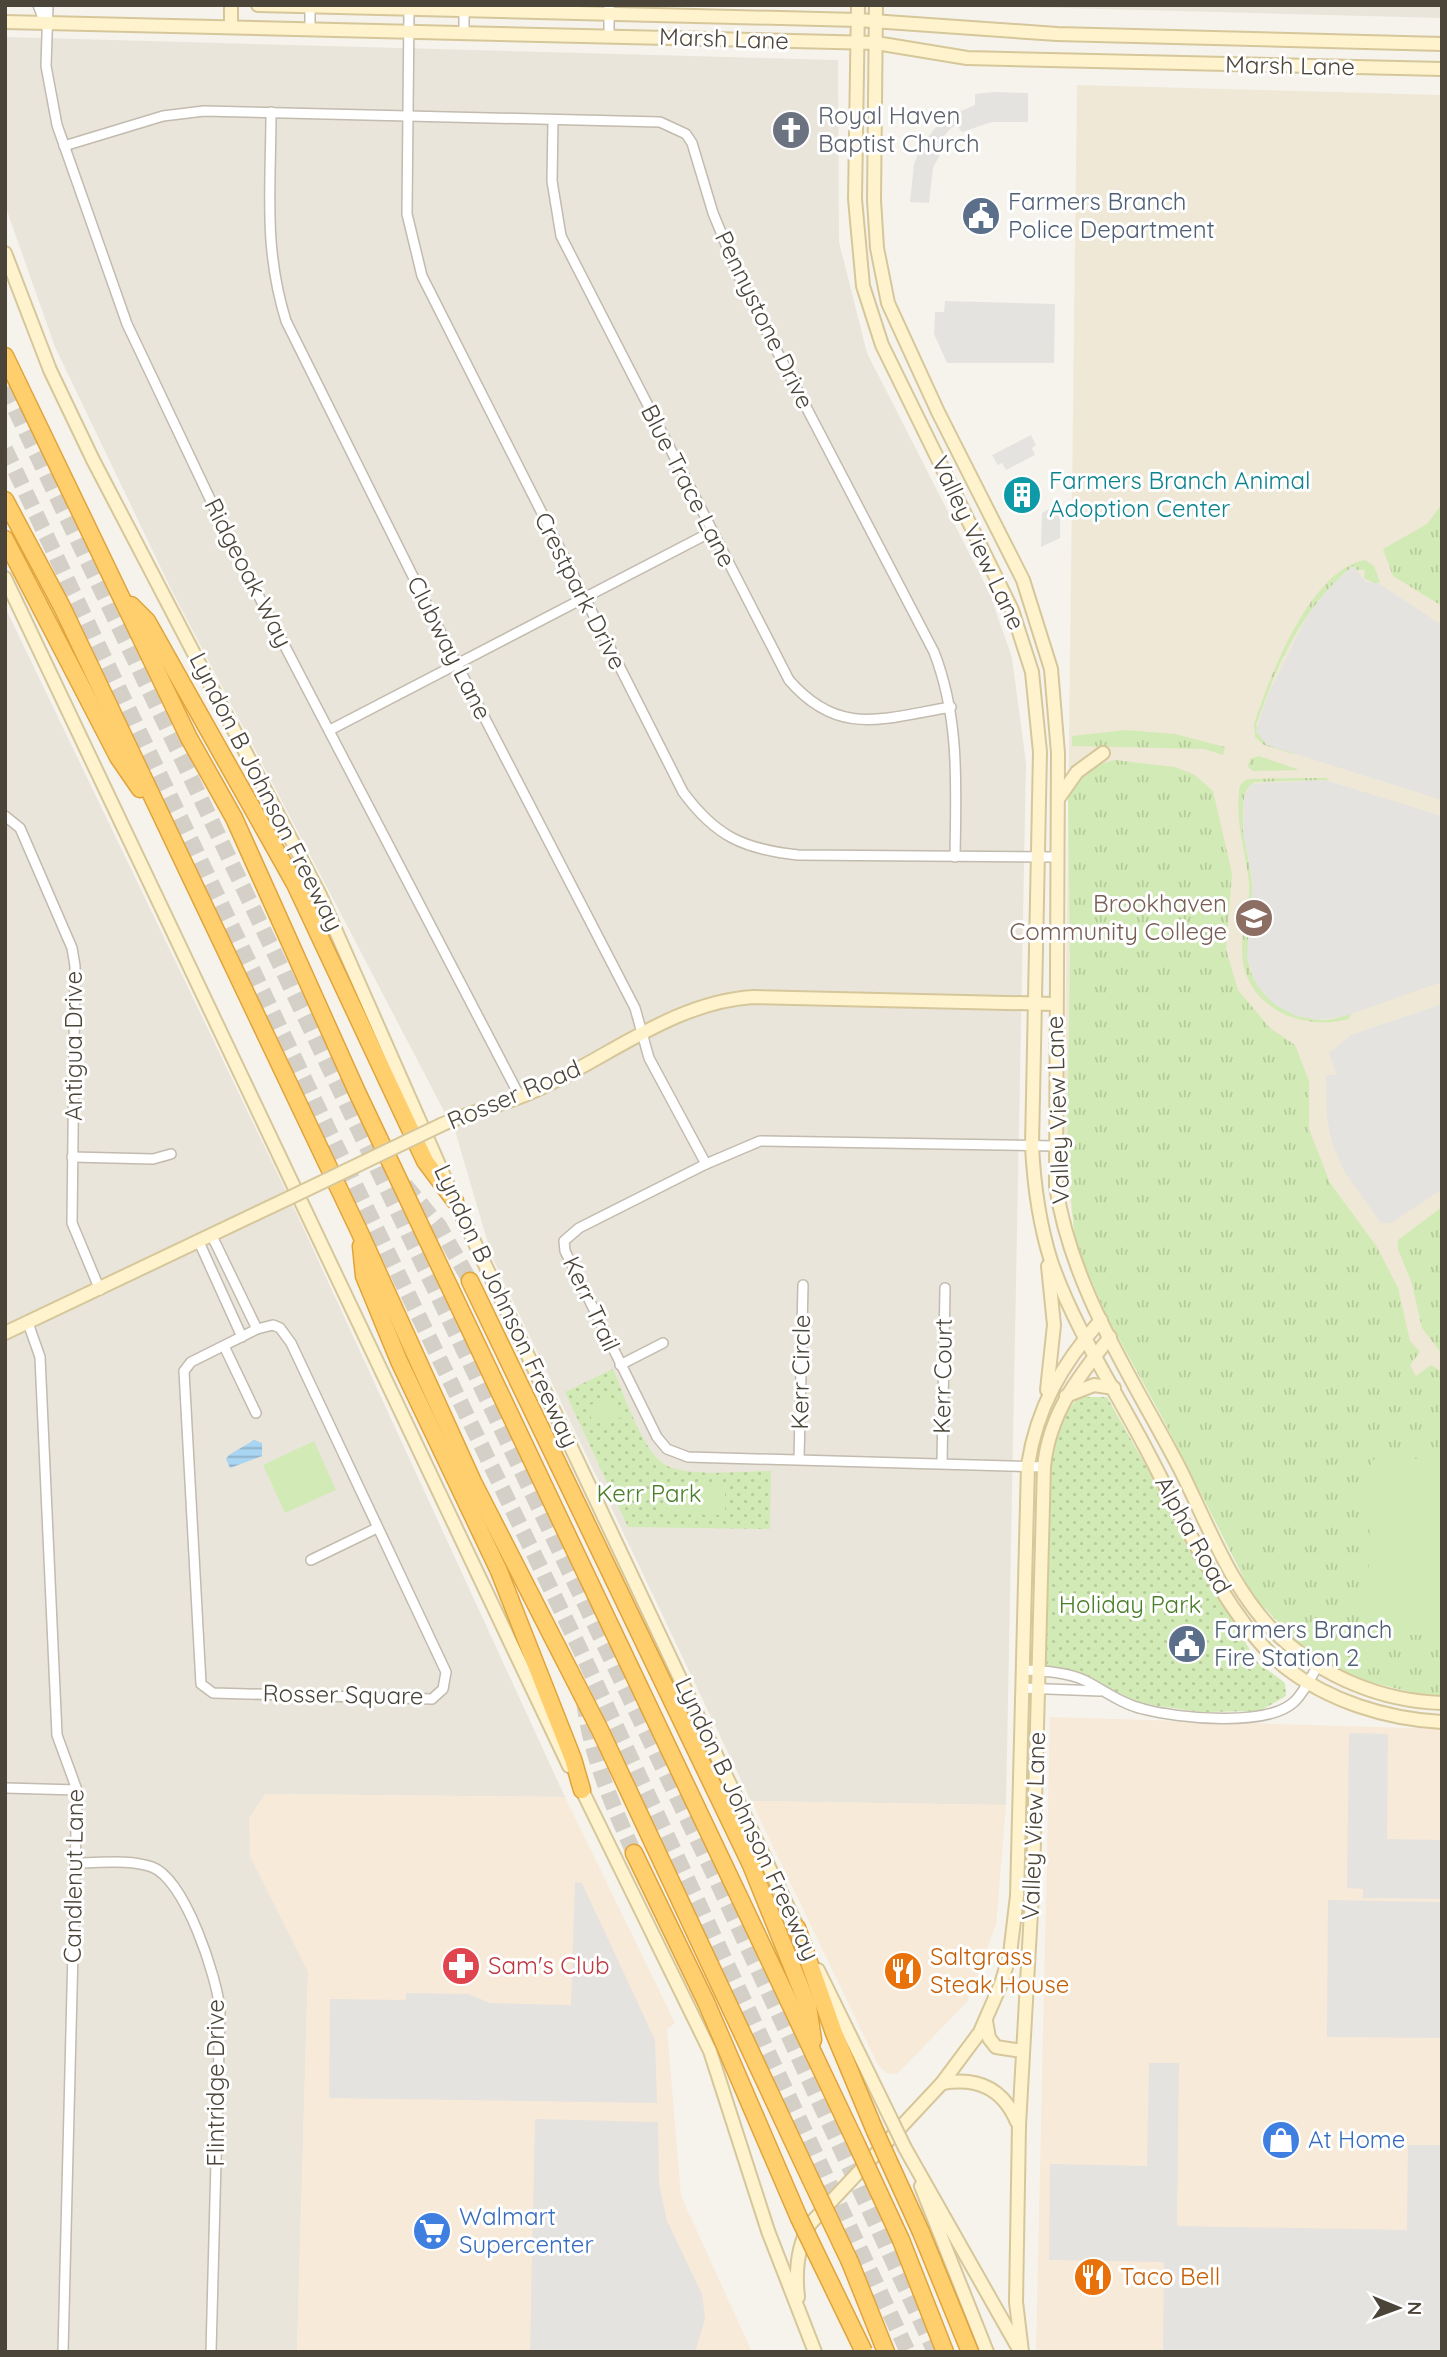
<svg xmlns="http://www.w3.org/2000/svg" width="1447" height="2357" font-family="Quicksand,sans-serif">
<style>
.residential{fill:#eae5da}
.commercial{fill:#f7ead8}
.education{fill:#efe8d6}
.grass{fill:url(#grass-tufts)}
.park{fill:url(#park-dots)}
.garden{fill:#d2eab5}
.parking{fill:#e5e3e0}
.water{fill:url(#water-rules)}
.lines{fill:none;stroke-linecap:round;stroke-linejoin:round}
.highway-tunnel{stroke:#d4d0c8;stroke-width:16;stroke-dasharray:16 8;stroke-linecap:butt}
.street-casing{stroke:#c2bbae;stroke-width:12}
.secondary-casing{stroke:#d6c79b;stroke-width:16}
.highway-casing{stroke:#e0a43c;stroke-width:19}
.street{stroke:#fff;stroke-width:9}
.secondary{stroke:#fff3cd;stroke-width:12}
.highway{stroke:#ffcf6e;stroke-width:16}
.secondary-bridge-casing{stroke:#d6c79b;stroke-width:16;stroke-linecap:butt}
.highway-bridge-casing{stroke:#e0a43c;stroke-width:19;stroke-linecap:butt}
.secondary-bridge{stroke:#fff3cd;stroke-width:12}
.highway-bridge{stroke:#ffcf6e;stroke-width:16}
.labels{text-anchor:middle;stroke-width:6;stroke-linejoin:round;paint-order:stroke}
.street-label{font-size:24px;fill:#4b4439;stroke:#fff}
.worship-label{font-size:24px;fill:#5b616d;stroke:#fff;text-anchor:start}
.service-label{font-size:24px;fill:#4e5e75;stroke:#fff;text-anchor:start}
.culture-label{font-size:24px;fill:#0d838f;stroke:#fff;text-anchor:start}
.education-label{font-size:24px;fill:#785e54;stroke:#fff;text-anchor:end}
.park-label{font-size:24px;fill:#4a7f2a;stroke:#fff}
.food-label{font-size:24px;fill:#c56008;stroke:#fff;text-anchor:start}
.health-label{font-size:24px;fill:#be3a42;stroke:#fff;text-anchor:start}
.shop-label{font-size:24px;fill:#366cbe;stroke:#fff;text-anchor:start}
</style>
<defs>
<pattern id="grass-tufts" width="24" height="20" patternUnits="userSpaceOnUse" patternTransform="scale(1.75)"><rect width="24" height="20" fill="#d2eab5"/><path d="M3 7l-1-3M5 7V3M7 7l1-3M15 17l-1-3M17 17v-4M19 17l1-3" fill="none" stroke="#b6ca9c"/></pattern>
<pattern id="park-dots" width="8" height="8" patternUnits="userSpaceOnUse" patternTransform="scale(1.75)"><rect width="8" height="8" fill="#d2eab5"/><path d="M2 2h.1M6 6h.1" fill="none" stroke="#b6ca9c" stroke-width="1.8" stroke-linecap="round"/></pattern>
<pattern id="water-rules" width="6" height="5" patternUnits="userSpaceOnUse" patternTransform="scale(1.75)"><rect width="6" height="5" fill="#a9d4f2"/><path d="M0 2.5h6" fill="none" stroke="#8caec5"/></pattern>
</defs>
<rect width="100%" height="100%" fill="#f6f3ec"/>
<g class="residential">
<path d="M946,5H1442V18Z"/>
<path d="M5,37L838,60L839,242L867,353L990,594L1012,658L1026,763L1006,1805L751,1801L492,1257L456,1134L172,591L55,347L5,205Z"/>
<path d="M5,607L295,1210L565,1797L265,1794L250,1856L308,1971L297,2352H5Z"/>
</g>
<g class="commercial">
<path d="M1050,1717L1442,1729V2352H1036Z"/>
<path d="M265,1794L565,1797L675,2023L667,2029L681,2196L752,2352H297L308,1972L250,1856L249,1818Z"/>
<path d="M751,1801L1006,1805L996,1925L967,2002L897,2074L886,2073L878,2065Z"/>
</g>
<path class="education" d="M1077,85L1442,95V1693L1200,1484L1084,1265L1071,1211L1064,1152Z"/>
<g class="grass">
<path d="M1442,504V606L1393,576L1383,549L1427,524Z"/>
<path d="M1365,560L1374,566L1380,582L1376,584L1364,578L1365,570H1357L1353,566C1303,606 1276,666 1256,726L1298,752L1293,754L1264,745L1255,737L1254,724C1270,676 1310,570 1365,560Z"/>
<path d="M1126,730L1175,734L1225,747L1223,755L1204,749L1072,746V736Z"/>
<path d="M1259,756L1300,770L1253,771L1248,767L1250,759Z"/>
<path d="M1115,760L1175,767L1195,775L1213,791L1232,874L1226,949L1238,990L1270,1028L1295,1045L1309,1081V1129L1330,1183L1377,1247L1398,1288L1410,1341L1420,1352L1410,1365L1416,1376L1431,1365L1442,1372V1696L1422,1695L1350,1677L1298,1643L1253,1596L1164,1421L1107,1317L1075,1243L1067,1151L1070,956L1068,798L1082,769Z"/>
<path d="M1301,778H1327L1329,786L1323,787V780L1255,782C1248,786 1245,792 1244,799C1238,835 1255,870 1253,905C1251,927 1244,947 1250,969C1259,996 1281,1012 1308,1018C1323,1022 1342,1020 1353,1009L1349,1019C1301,1032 1244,1007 1242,952C1241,929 1251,905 1249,882C1245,849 1234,819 1240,785L1247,779Z"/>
<path d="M1442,1207V1354L1422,1328L1412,1284L1398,1249V1240Z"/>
</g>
<g class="park">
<path d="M613,1369C624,1394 642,1450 664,1464C684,1478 745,1471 771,1471L770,1529L628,1527L565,1392Z"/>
<path d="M1078,1397H1107L1256,1661L1285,1683L1286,1696L1260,1711L1201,1712L1138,1703L1085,1675L1045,1667L1052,1452L1059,1423Z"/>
</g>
<g class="garden">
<path d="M617,1399L621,1418L592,1423L589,1405Z"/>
<path d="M314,1441L336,1490L285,1513L263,1465Z"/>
<path d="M1378,1456L1442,1461V1635H1367L1370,1511L1367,1489L1370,1487L1371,1462Z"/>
<path d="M668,1485L725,1486V1515L667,1514Z"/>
</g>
<g class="parking">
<path d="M993,92L1028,93V122H992L962,132L956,125L949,130L939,142L944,147L933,168L929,203L910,202L914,164L922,145L934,129L952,115L975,105V94Z"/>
<path d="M945,301L1055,304L1054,363H947L934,334L935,312H944Z"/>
<path d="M1031,435L1036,445L1032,448L1035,455L1006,470L1002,463L998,465L992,455Z"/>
<path d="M1060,503V538L1041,547L1042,513Z"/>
<path d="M1353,566L1366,582L1378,583L1442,625V800L1267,745L1256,731L1267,697L1306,618L1328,589Z"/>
<path d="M1325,780L1442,816V982L1345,1016L1319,1020L1296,1016L1274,1004L1257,985L1247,958L1253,881L1243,833L1244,797L1251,784Z"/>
<path d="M1442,1004V1189L1391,1223H1381L1344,1171L1332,1143L1327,1118L1326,1075H1337L1329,1053L1351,1035Z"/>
<path d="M1349,1733L1388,1734L1387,1839L1442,1840V1899L1363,1898V1889L1347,1888Z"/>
<path d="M575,1882L582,1883L655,2040L657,2103L329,2098L330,1999L406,2000V1993L468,1994L490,2003L571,2005Z"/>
<path d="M1328,1900L1442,1902V2038L1327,2037Z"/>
<path d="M1149,2063H1179L1177,2226L1407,2230L1408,2145H1442V2352H1163L1164,2262L1049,2260L1050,2164L1147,2166Z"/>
<path d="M535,2119L658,2122L659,2184L667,2221L702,2294L705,2319L695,2352H530Z"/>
</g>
<path class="water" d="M254,1440L262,1443V1456L230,1468L226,1459L229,1455Z"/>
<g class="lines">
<g class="highway-tunnel">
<path d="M5,388L716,1879L935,2352"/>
<path d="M5,449L329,1131L578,1645L908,2352"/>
<path d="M405,1185L439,1226L470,1281"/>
<path d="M584,1700C590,1754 612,1804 634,1853"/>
</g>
<defs>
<g id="street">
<path d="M38,5L45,23"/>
<path d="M48,5L46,66L57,125L127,324L229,539L520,1097"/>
<path d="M310,5V29"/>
<path d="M409,9L407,214L422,276L683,792C716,837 744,849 798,855L1057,857"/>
<path d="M464,32V7"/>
<path d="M609,36V5"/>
<path d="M271,112C271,188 263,247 286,321L451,653L635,1008L649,1058L706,1164"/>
<path d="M553,121L552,181L561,236L789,680C839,738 884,718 951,707"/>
<path d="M64,146L163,116L204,111L660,122L686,134L692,143L713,213L743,286L934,652C960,719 956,786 955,857"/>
<path d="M330,730L711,532"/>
<path d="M5,816L20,828L72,948L75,966L72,1223L100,1290"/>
<path d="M72,1157L153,1159L171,1154"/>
<path d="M212,1236L257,1329"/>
<path d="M199,1242L242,1337"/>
<path d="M28,1323L40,1357L57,1735L77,1790L63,2352"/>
<path d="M273,1325L280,1328L291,1343L446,1672L443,1689L432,1699L213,1693L201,1684L184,1371L191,1362L257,1329Z"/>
<path d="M224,1346L256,1413"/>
<path d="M620,1365L663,1343"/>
<path d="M799,1459L803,1285"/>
<path d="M942,1463L945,1288"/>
<path d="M1044,1467L688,1457L667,1449L657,1437L565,1251L564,1241L579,1228L706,1164L760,1141L1055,1146"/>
<path d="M311,1560L377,1528"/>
<path d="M1022,1670C1042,1671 1068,1672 1086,1681C1105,1691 1122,1704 1143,1709C1177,1718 1268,1728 1295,1701C1305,1691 1311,1677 1318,1665"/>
<path d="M1022,1688L1100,1691"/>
<path d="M5,1788L77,1790"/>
<path d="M76,1863C99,1863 130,1859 152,1867C185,1879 217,1977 220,2010L211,2352"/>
</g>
<g id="secondary">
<path d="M258,5L858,20L1057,34L1442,44"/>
<path d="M858,5L855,199L863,286L882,345L1012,610L1032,672L1040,752L1032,1146C1034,1186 1039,1223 1051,1261C1073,1325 1112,1385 1144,1445C1180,1512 1226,1620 1285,1667C1329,1701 1386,1719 1442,1722"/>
<path d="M876,5L874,200L877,248L888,303L938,412L1023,580L1051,669L1058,753L1056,1186C1071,1288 1132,1377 1179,1467C1207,1522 1232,1593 1279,1636C1324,1677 1381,1701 1442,1703"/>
<path d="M5,22L876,43L967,58L1442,69"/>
<path d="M231,27V5"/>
<path d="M5,253L50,370L93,460L320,895L455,1201L801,1935"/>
<path d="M5,578L569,1766"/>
<path d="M1058,799L1077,772L1103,753"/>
<path d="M441,1125C471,1111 503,1105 532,1092C604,1061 672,1002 753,997L1055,1004"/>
<path d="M5,1333L289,1198"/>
<path d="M1047,1390L1054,1325L1048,1266"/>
<path d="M1066,1396L1094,1385L1114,1388"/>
<path d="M578,1782L710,2051L768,2231L815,2352"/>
<path d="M818,1970L890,2117"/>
<path d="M986,2021L989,2038L996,2047L1022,2051"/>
<path d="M942,2083C977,2077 1003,2088 1017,2122"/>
<path d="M905,2148L1020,2351"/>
<path d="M921,2186L987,2352"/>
<path d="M798,2297C795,2271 797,2247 810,2224L942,2083L980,2032L1001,1984L1010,1954L1017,1896L1028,1465C1037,1407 1062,1364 1101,1320"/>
<path d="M1022,2352L1016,2302L1019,2125L1033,1876L1044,1467C1049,1414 1078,1377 1110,1337"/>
</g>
<g id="highway">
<path d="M5,356L189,738L234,818L357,1092L857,2145"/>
<path d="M5,500L62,607L360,1233L473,1482L600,1730L810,2178"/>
<path d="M5,539L118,757L140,789"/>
<path d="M131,605L147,621L295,884L425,1161L455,1201"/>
<path d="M361,1246L364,1276L399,1361L499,1571L573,1759L582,1790"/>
<path d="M470,1281L751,1865L808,2006L813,2040"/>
<path d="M634,1853L706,2002L799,2218"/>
<path d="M797,1928L834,2033L875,2131"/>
<path d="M921,2232L970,2352"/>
<path d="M901,2240L945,2352"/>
<path d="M850,2262L886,2352"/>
</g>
</defs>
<use href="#street" class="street-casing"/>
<use href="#secondary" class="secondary-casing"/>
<use href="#highway" class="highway-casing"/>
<use href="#street" class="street"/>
<use href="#secondary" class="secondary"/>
<use href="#highway" class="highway"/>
<defs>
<g id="secondary-bridge">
<path d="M289,1198L441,1125"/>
<path d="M890,2117L905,2148"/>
</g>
<g id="highway-bridge">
<path d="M875,2131L921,2232"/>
<path d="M857,2145L901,2240"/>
<path d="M810,2178L850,2262"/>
<path d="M799,2218L864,2352"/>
</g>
</defs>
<use href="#secondary-bridge" class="secondary-bridge-casing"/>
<use href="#highway-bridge" class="highway-bridge-casing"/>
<use href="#secondary-bridge" class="secondary-bridge"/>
<use href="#highway-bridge" class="highway-bridge"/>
</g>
<defs>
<symbol id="church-disc" viewBox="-11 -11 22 22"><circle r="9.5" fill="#6b7280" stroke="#fff"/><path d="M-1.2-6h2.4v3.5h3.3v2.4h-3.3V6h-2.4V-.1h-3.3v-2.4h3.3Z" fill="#fff"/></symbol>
<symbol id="civic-disc" viewBox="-11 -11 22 22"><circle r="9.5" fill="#5c6f8a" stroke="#fff"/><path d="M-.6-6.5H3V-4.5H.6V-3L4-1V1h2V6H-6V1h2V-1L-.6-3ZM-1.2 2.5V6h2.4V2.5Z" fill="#fff"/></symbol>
<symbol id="building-disc" viewBox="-11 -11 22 22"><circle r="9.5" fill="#0f9aa8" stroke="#fff"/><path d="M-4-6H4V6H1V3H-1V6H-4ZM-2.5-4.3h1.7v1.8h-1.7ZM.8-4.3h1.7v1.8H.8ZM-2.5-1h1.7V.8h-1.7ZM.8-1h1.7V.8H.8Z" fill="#fff"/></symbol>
<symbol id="university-disc" viewBox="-11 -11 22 22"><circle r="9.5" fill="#8d6e63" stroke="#fff"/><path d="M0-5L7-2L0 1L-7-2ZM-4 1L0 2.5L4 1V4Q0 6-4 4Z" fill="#fff"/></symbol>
<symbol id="pharmacy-disc" viewBox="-11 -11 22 22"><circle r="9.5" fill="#e0444e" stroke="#fff"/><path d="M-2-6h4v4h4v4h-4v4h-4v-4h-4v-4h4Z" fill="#fff"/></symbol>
<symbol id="restaurant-disc" viewBox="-11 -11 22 22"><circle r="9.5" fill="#e8710a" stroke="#fff"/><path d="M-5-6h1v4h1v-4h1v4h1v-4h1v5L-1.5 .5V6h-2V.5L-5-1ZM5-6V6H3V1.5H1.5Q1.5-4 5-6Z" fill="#fff"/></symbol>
<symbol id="shop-disc" viewBox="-11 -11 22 22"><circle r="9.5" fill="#3f7fe0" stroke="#fff"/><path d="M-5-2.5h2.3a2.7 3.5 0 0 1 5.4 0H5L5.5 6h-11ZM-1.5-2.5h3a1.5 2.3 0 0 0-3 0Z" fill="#fff"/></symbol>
<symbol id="supermarket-disc" viewBox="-11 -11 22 22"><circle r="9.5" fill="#3f7fe0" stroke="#fff"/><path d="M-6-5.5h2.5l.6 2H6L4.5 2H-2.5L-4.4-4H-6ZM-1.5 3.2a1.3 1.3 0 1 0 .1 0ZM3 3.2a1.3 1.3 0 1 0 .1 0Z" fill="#fff"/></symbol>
</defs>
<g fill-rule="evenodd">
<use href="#church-disc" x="769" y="108" width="44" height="44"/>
<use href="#civic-disc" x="959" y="194" width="44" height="44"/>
<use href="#building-disc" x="1000" y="473" width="44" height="44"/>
<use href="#university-disc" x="1232" y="896" width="44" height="44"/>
<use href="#civic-disc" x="1165" y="1622" width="44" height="44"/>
<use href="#pharmacy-disc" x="439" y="1944" width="44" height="44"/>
<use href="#restaurant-disc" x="881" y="1949" width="44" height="44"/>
<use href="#shop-disc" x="1259" y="2118" width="44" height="44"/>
<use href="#supermarket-disc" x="410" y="2209" width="44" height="44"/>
<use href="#restaurant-disc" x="1071" y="2255" width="44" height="44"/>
</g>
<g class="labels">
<g class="street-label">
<text transform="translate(724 39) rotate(2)" y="8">Marsh Lane</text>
<text transform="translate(1290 66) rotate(1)" y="8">Marsh Lane</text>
<text transform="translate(764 320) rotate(64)" y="8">Pennystone Drive</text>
<text transform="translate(688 486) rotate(63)" y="8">Blue Trace Lane</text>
<text transform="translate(978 543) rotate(65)" y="8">Valley View Lane</text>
<text transform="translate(248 573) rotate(63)" y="8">Ridgeoak Way</text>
<text transform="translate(580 591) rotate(63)" y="8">Crestpark Drive</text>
<text transform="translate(449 648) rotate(63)" y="8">Clubway Lane</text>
<text transform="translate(266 792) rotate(63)" y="8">Lyndon B Johnson Freeway</text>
<text transform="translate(74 1046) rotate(-90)" y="8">Antigua Drive</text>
<text transform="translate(514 1095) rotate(-23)" y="8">Rosser Road</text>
<text transform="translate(1058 1110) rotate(-92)" y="8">Valley View Lane</text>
<text transform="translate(591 1304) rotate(65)" y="8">Kerr Trail</text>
<text transform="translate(506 1306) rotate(65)" y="8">Lyndon B Johnson Freeway</text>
<text transform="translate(801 1372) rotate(-89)" y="8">Kerr Circle</text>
<text transform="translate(943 1376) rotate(-89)" y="8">Kerr Court</text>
<text transform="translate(1193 1535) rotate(61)" y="8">Alpha Road</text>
<text transform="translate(343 1695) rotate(1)" y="8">Rosser Square</text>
<text transform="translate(747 1819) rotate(65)" y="8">Lyndon B Johnson Freeway</text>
<text transform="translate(1034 1826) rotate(-88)" y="8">Valley View Lane</text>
<text transform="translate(74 1876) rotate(-89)" y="8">Candlenut Lane</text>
<text transform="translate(216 2083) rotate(-90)" y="8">Flintridge Drive</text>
</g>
<g class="worship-label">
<text x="818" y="124">Royal Haven<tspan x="818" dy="28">Baptist Church</tspan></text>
</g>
<g class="service-label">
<text x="1008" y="210">Farmers Branch<tspan x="1008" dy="28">Police Department</tspan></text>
<text x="1214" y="1638">Farmers Branch<tspan x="1214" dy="28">Fire Station 2</tspan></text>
</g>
<g class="culture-label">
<text x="1049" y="489">Farmers Branch Animal<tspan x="1049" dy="28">Adoption Center</tspan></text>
</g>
<g class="education-label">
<text x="1227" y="912">Brookhaven<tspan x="1227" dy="28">Community College</tspan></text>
</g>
<g class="park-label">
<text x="649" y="1502">Kerr Park</text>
<text x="1130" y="1613">Holiday Park</text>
</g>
<g class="food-label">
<text x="930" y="1965">Saltgrass<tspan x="930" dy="28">Steak House</tspan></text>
<text x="1120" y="2285">Taco Bell</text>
</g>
<g class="health-label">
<text x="488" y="1974">Sam's Club</text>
</g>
<g class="shop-label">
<text x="1308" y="2148">At Home</text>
<text x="459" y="2225">Walmart<tspan x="459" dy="28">Supercenter</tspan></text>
</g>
</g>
<rect width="1447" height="2357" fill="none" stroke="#4b4439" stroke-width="14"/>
<g transform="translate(1398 2308) rotate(91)" stroke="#ffffff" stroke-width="5" paint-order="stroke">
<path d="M0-5L12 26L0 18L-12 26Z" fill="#4b4439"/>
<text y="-10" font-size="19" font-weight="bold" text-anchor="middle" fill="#4b4439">N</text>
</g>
</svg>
